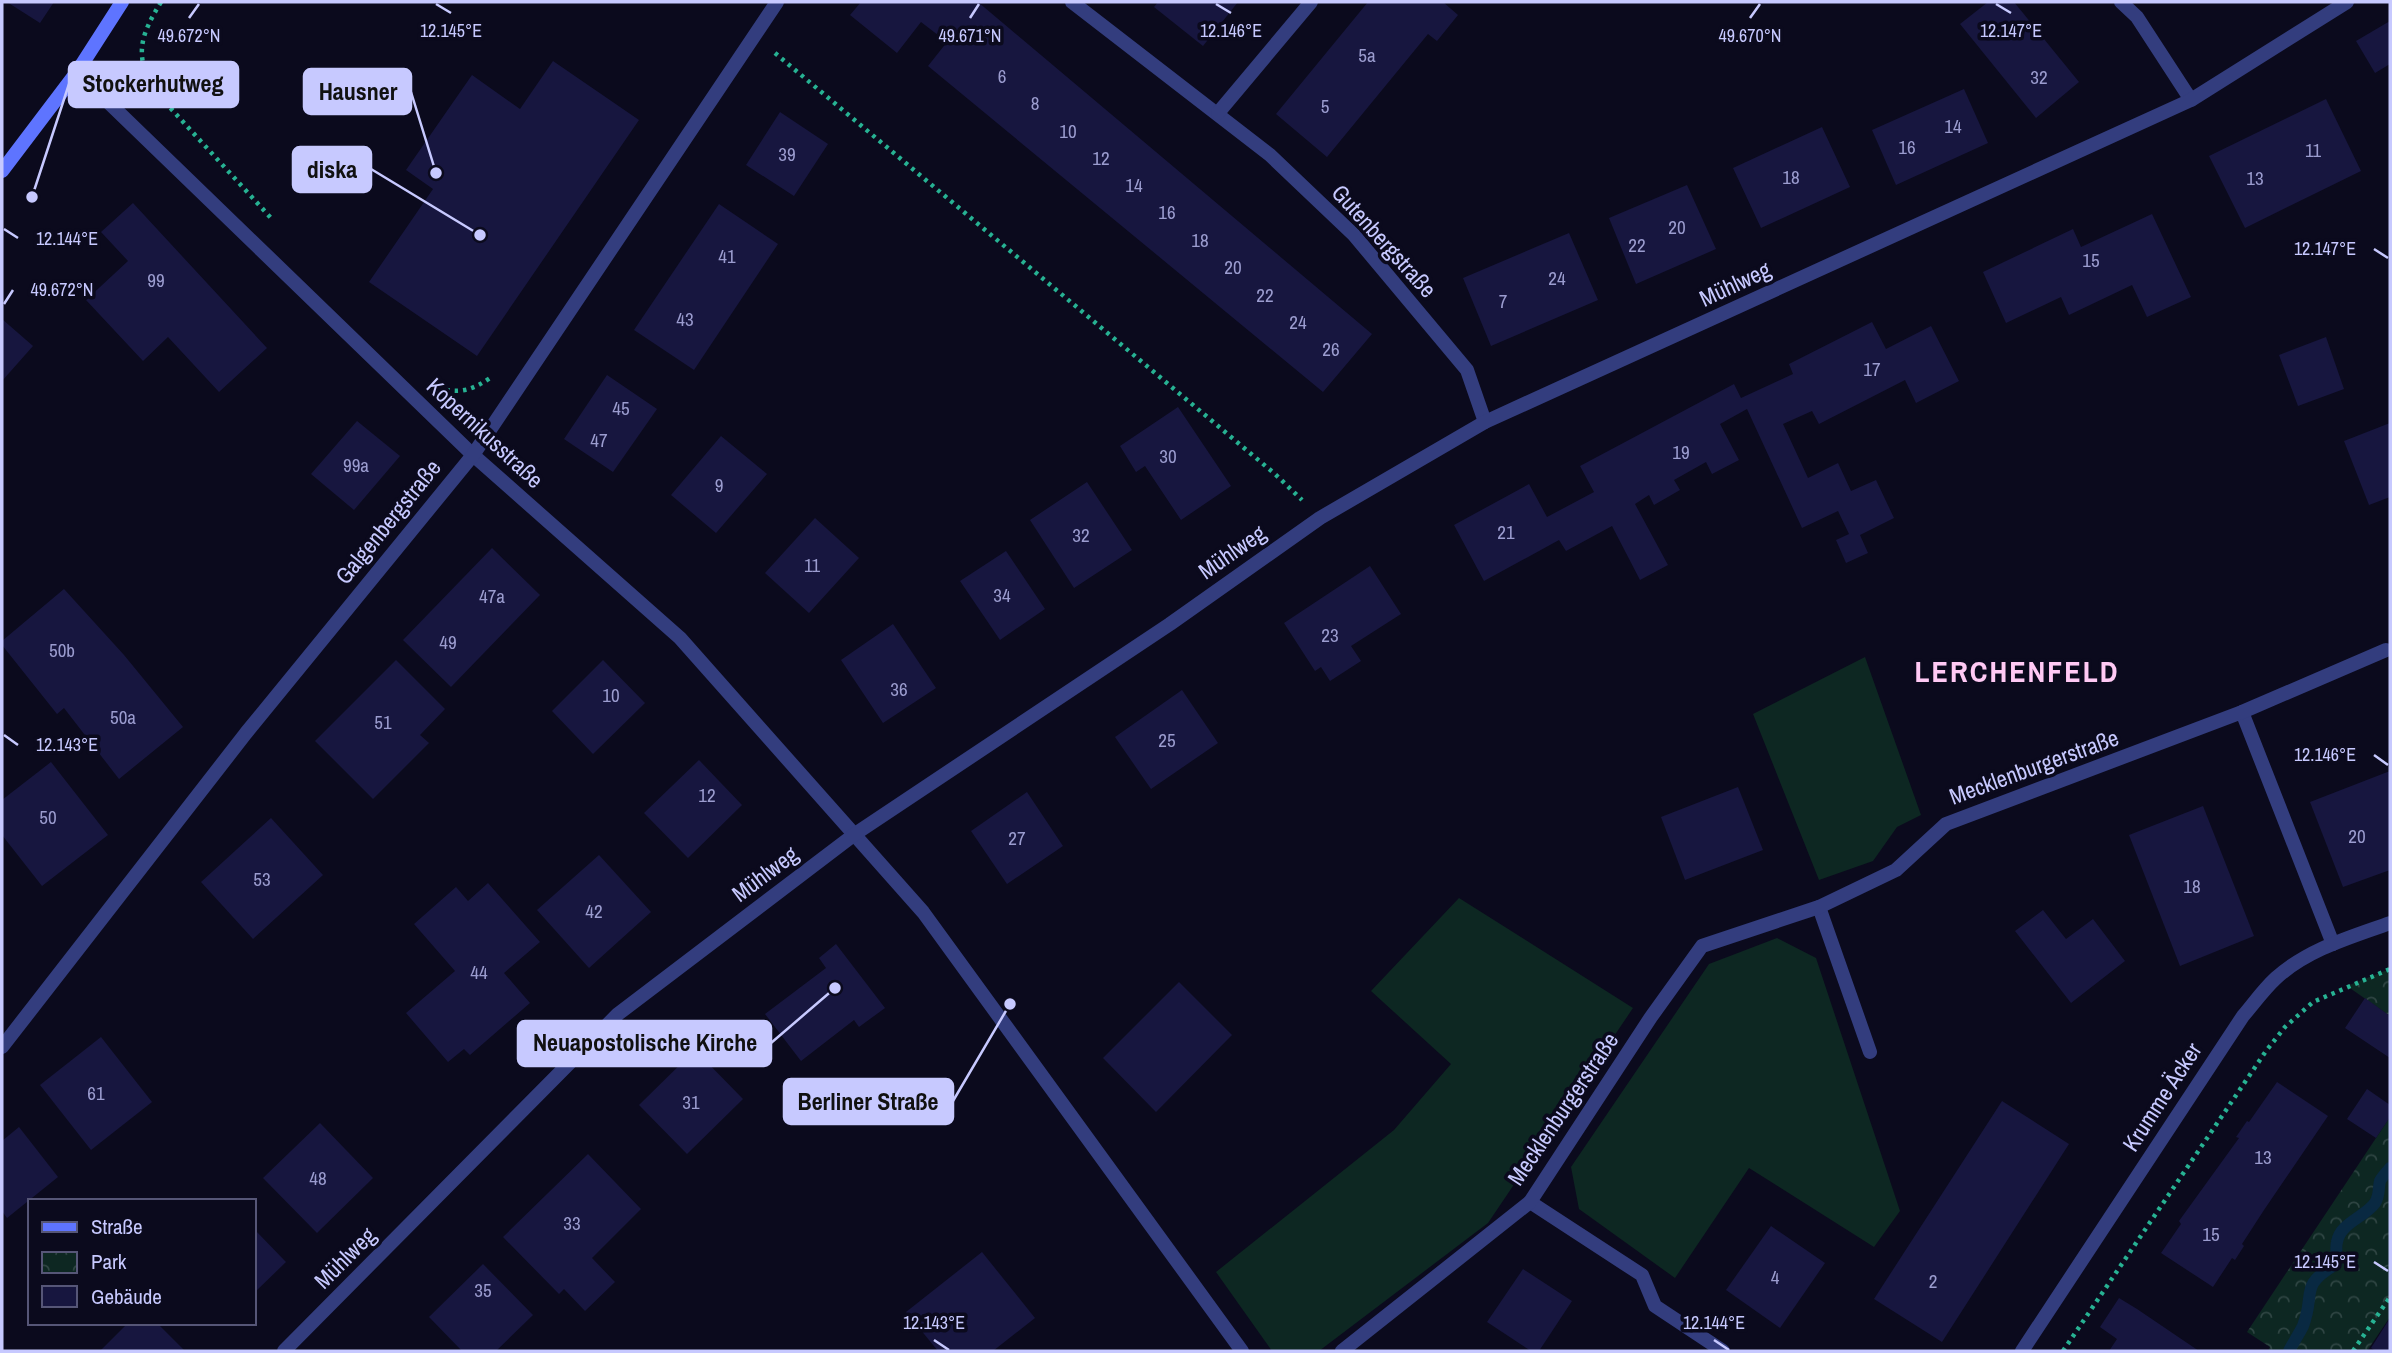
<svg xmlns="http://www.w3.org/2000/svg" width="2392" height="1353" font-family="'Archivo Narrow',sans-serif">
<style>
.grass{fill:#0d2722}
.park{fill:url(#park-crowns)}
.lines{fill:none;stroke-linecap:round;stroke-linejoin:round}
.stream{stroke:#092942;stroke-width:12}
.building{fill:#17163f}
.path{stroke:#27b293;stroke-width:4.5;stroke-dasharray:3.5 5;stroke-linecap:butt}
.minor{stroke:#333d7e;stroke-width:14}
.secondary{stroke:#5e74ff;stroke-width:14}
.ticks{fill:none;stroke:#c7c9ff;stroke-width:2.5}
.labels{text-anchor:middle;stroke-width:7;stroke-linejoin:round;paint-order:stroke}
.number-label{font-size:19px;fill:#9b9ccf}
.street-label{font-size:23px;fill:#c7c9ff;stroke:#0b0a1d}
.district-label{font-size:30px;font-weight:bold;letter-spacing:2px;fill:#ffc9f4;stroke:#0b0a1d}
.ticks-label{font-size:18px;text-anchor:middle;fill:#c7c9ff;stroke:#0b0a1d;stroke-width:7;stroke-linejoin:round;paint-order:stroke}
.leader{fill:none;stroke:#c7c9ff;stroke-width:2.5}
.callout-dot{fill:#c7c9ff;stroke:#0b0a1d;stroke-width:2.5}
.callout{fill:#c7c9ff;stroke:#c7c9ff;stroke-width:2.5}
.callout-label{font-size:24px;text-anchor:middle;font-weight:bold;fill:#111}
</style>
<defs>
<pattern id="park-crowns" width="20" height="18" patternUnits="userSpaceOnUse" patternTransform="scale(1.75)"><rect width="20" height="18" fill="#0d2722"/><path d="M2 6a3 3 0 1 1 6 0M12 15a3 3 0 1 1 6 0" fill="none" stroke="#2f4543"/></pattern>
</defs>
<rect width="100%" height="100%" fill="#0b0a1d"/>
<g class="grass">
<path d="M1865,657L1921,815L1897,827L1873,861L1819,880L1753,714Z"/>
<path d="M1459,898L1633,1008L1488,1223L1319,1351H1272L1216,1272L1394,1130L1451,1064L1371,991Z"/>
<path d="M1777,938L1816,958L1900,1211L1874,1247L1749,1168L1675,1278L1579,1209L1571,1167L1709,964Z"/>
</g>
<g class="park">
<path d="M2390,969V1016L2347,986Z"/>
<path d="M2390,1117V1317L2367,1351H2268L2270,1347L2247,1332Z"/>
</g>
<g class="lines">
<path class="stream" d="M2289,1351C2293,1343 2299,1334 2303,1326C2316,1292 2298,1287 2336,1264C2338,1256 2335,1248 2337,1242C2340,1223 2365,1217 2375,1203C2380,1195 2378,1189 2380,1181C2382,1177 2387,1172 2390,1168"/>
</g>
<g class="building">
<path d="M7,2H54L40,23Z"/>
<path d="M861,2H978L1372,334L1323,392L928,66L947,42L921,22L897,53L850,15Z"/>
<path d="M1158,2H1238L1203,46L1154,7Z"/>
<path d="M1368,2H1443L1458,15L1437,41L1428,34L1327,157L1276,114Z"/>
<path d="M1988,2H2014L2079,82L2036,118L1960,24Z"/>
<path d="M2390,21V64L2375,73L2356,41Z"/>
<path d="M553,61L639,120L477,356L369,282L433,189L406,170L472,75L520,109Z"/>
<path d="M1964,89L1988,143L1896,185L1872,130Z"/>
<path d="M2326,99L2361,171L2245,228L2209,156Z"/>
<path d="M780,112L828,144L794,196L746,165Z"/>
<path d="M1822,127L1850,187L1761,228L1733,168Z"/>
<path d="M1687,185L1716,249L1636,284L1609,218Z"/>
<path d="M133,203L267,348L219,392L168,337L143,361L86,300L128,261L101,232Z"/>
<path d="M719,204L778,244L694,370L634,330Z"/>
<path d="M2152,214L2191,297L2147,317L2132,285L2069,315L2061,297L2006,323L1983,272L2073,229L2081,247Z"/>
<path d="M1569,233L1598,300L1491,346L1463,278Z"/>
<path d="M2,319L33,346L2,381Z"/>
<path d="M1872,322L1886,349L1931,326L1959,381L1916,403L1905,380L1819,424L1812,411L1783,424L1808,478L1838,463L1851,491L1876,480L1894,518L1860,535L1868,553L1846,563L1836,540L1849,534L1838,511L1802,528L1747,409L1720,424L1739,460L1712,474L1706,462L1674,480L1680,490L1654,505L1649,495L1635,504L1668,565L1640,580L1612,526L1566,551L1559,540L1484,581L1454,525L1529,484L1547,517L1594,492L1580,466L1734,384L1741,398L1793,374L1789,364Z"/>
<path d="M2326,337L2344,389L2298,406L2279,355Z"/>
<path d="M607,375L657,409L613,472L564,439Z"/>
<path d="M1178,407L1231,486L1181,520L1145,466L1136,472L1120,446Z"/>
<path d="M357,421L400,456L354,510L311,474Z"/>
<path d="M2390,423V497L2369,505L2344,441Z"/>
<path d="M721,436L767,474L716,533L671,495Z"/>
<path d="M1087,482L1132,550L1074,588L1030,520Z"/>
<path d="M815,518L859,558L809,613L765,573Z"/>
<path d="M492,548L540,595L451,687L403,640Z"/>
<path d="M1006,551L1045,609L1000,640L960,581Z"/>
<path d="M1370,566L1401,614L1351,646L1361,661L1330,681L1321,667L1315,671L1284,623Z"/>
<path d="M64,589L124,655L183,727L119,779L64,708L57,714L2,645V641Z"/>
<path d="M893,624L936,688L883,723L841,660Z"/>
<path d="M396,660L445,709L420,735L429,743L373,799L315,741Z"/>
<path d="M603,660L645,703L593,754L552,711Z"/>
<path d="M1182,690L1218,743L1151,789L1115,737Z"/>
<path d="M699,760L742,805L688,858L644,813Z"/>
<path d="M51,762L108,835L42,886L2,835V800Z"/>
<path d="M2390,771V870L2343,887L2310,802Z"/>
<path d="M1738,787L1763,850L1685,880L1661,817Z"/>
<path d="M1027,792L1063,846L1007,884L971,831Z"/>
<path d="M2203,806L2254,936L2180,966L2129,835Z"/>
<path d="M271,818L323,875L253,939L201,882Z"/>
<path d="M599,855L651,912L589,968L537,910Z"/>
<path d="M488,883L540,942L504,973L530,1003L470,1055L464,1049L448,1062L406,1013L455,971L414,924L456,887L468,901Z"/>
<path d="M2043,910L2066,939L2093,919L2125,961L2071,1003L2015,931Z"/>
<path d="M836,944L885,1008L859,1027L854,1020L801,1061L765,1014L826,968L819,958Z"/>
<path d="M1179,982L1232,1035L1156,1112L1103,1058Z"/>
<path d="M2365,998L2390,1016V1058L2345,1028Z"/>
<path d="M101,1037L152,1102L91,1150L40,1085Z"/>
<path d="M695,1050L743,1099L687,1154L639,1105Z"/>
<path d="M2277,1082L2328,1116L2264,1210L2242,1244L2244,1246L2235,1260L2232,1258L2213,1287L2161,1253L2181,1224L2179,1221L2239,1138L2236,1137L2247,1121L2249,1122Z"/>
<path d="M2367,1089L2390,1105V1117L2376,1138L2347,1119Z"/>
<path d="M2002,1101L2069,1144L1942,1342L1874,1299Z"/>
<path d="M320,1123L373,1178L317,1233L263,1178Z"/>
<path d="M19,1127L58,1177L7,1218L2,1211V1141Z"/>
<path d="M588,1154L641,1209L592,1258L615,1282L585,1311L564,1289L559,1294L503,1237Z"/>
<path d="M1771,1226L1825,1263L1780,1328L1726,1290Z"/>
<path d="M254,1229L286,1262L254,1293Z"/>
<path d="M982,1252L1035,1318L993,1351H938L906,1312Z"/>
<path d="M483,1264L533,1315L496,1351H462L429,1317Z"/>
<path d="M1523,1269L1572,1301L1539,1351H1531L1487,1322Z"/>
<path d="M2119,1298L2137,1309L2199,1351H2109L2117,1339L2100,1327Z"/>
<path d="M2390,1318V1351H2376L2371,1348Z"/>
<path d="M128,1323H157L185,1351H100Z"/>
</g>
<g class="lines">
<g class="path">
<path d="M161,2C141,35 134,53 153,89L271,218"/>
<path d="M775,53L1275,474L1302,500"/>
<path d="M446,390C464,393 475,388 490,378"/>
<path d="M2063,1351L2266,1051L2285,1027L2313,1002L2390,969"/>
<path d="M2353,1351L2390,1297"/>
</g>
<g class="minor">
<path d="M1072,2L1270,155L1354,235L1467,370L1485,422"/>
<path d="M2121,2L2137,17L2191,100"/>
<path d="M77,72L473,455L680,638L923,912L1242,1351"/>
<path d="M1218,113L1311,2"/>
<path d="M2242,712L2333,944"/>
<path d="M1819,907L1870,1052"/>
<path d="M2,1047L246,733L473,455L777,2"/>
<path d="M1530,1202L1642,1275L1655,1306L1723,1351"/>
<path d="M284,1351L618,1014L855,834L1170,624L1320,518L1485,422L2191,100L2347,2"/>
<path d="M1342,1351L1530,1202L1651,1017L1702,946L1819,907L1896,870L1946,824L2242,712L2386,650"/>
<path d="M2022,1351L2243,1016C2254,1003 2264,989 2276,978C2308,949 2351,937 2390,923"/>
</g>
<path class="secondary" d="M2,171L77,72L122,2"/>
</g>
<path class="ticks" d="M436,4L451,13M1216,4L1231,13M1996,4L2011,13M189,18L199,4M970,18L979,4M1750,18L1760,4M4,229L18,238M2374,249L2388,258M4,304L13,290M4,735L18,745M2374,755L2388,765M2374,1262L2388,1271M934,1340L949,1350M1714,1340L1729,1350"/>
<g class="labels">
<g class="number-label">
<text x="1367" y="62">5a</text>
<text x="1002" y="83">6</text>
<text x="2039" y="84">32</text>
<text x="1035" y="110">8</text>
<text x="1325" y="113">5</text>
<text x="1953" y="133">14</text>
<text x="1068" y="138">10</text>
<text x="1907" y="154">16</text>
<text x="2313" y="157">11</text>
<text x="787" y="161">39</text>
<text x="1101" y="165">12</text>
<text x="1791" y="184">18</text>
<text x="2255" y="185">13</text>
<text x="1134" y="192">14</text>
<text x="1167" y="219">16</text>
<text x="1677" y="234">20</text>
<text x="1200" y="247">18</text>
<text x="1637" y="252">22</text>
<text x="727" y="263">41</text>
<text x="2091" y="267">15</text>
<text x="1233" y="274">20</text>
<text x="1557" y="285">24</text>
<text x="156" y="287">99</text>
<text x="1265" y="302">22</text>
<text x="1503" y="308">7</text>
<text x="685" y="326">43</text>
<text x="1298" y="329">24</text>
<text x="1331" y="356">26</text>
<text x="1872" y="376">17</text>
<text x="621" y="415">45</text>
<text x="599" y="447">47</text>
<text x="1681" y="459">19</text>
<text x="1168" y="463">30</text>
<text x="356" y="472">99a</text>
<text x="719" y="492">9</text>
<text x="1506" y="539">21</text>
<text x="1081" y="542">32</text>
<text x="812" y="572">11</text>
<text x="1002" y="602">34</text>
<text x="492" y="603">47a</text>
<text x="1330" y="642">23</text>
<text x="448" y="649">49</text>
<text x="62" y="657">50b</text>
<text x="899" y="696">36</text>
<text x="611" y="702">10</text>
<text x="123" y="724">50a</text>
<text x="383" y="729">51</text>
<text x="1167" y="747">25</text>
<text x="707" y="802">12</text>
<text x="48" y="824">50</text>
<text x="2357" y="843">20</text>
<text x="1017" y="845">27</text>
<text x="262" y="886">53</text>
<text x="2192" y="893">18</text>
<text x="594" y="918">42</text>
<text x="479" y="979">44</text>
<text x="96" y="1100">61</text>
<text x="691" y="1109">31</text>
<text x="2263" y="1164">13</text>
<text x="318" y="1185">48</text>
<text x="572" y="1230">33</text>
<text x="2211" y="1241">15</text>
<text x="1775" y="1284">4</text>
<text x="1933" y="1288">2</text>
<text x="483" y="1297">35</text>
</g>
<g class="street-label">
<text transform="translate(1384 241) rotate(48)" y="8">Gutenbergstraße</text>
<text transform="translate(1735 284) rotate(-25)" y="8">Mühlweg</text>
<text transform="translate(485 433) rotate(43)" y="8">Kopernikusstraße</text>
<text transform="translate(388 522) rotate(-51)" y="8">Galgenbergstraße</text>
<text transform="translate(1232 552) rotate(-35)" y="8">Mühlweg</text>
<text transform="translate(2034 767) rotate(-20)" y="8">Mecklenburgerstraße</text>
<text transform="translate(765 874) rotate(-37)" y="8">Mühlweg</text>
<text transform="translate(2162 1097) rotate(-57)" y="8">Krumme Äcker</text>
<text transform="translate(1563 1109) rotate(-56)" y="8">Mecklenburgerstraße</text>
<text transform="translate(345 1258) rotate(-45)" y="8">Mühlweg</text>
</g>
<g class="district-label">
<text x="2017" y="682">LERCHENFELD</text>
</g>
</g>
<g class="ticks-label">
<text x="451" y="37">12.145°E</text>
<text x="1231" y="37">12.146°E</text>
<text x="2011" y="37">12.147°E</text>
<text x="189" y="42">49.672°N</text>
<text x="970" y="42">49.671°N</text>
<text x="1750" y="42">49.670°N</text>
<text x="67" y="245">12.144°E</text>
<text x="2325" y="255">12.147°E</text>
<text x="62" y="296">49.672°N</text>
<text x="67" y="751">12.143°E</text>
<text x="2325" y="761">12.146°E</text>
<text x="2325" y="1268">12.145°E</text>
<text x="934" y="1329">12.143°E</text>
<text x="1714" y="1329">12.144°E</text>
</g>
<path class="leader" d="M32 197L69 84M436 173L411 92M480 235L371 169M835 988L771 1043M1010 1004L953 1101"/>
<g class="callout-dot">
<circle cx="32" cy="197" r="7"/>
<circle cx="436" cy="173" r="7"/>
<circle cx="480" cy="235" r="7"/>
<circle cx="835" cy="988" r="7"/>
<circle cx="1010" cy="1004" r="7"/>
</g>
<g class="callout">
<rect x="69" y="62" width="169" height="45" rx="7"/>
<rect x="304" y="69" width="107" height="45" rx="7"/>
<rect x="293" y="147" width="78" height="45" rx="7"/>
<rect x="518" y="1021" width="253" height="45" rx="7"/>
<rect x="784" y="1079" width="169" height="45" rx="7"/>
</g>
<g class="callout-label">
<text x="153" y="92">Stockerhutweg</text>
<text x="358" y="100">Hausner</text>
<text x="332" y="178">diska</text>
<text x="645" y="1051">Neuapostolische Kirche</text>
<text x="868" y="1110">Berliner Straße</text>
</g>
<rect width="2392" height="1353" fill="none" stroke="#c7c9ff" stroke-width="7"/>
<rect x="28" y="1199" width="228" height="126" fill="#0b0a1d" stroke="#565677" stroke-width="2"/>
<rect x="42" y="1222" width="35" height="10" fill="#5e74ff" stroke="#565677" stroke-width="2"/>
<text x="91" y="1234" font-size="21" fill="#c7c9ff">Straße</text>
<rect x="42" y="1252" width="35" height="21" fill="url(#park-crowns)" stroke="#565677" stroke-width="2"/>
<text x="91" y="1269" font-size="21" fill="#c7c9ff">Park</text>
<rect x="42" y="1286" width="35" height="21" fill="#17163f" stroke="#565677" stroke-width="2"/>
<text x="91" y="1304" font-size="21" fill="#c7c9ff">Gebäude</text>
</svg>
